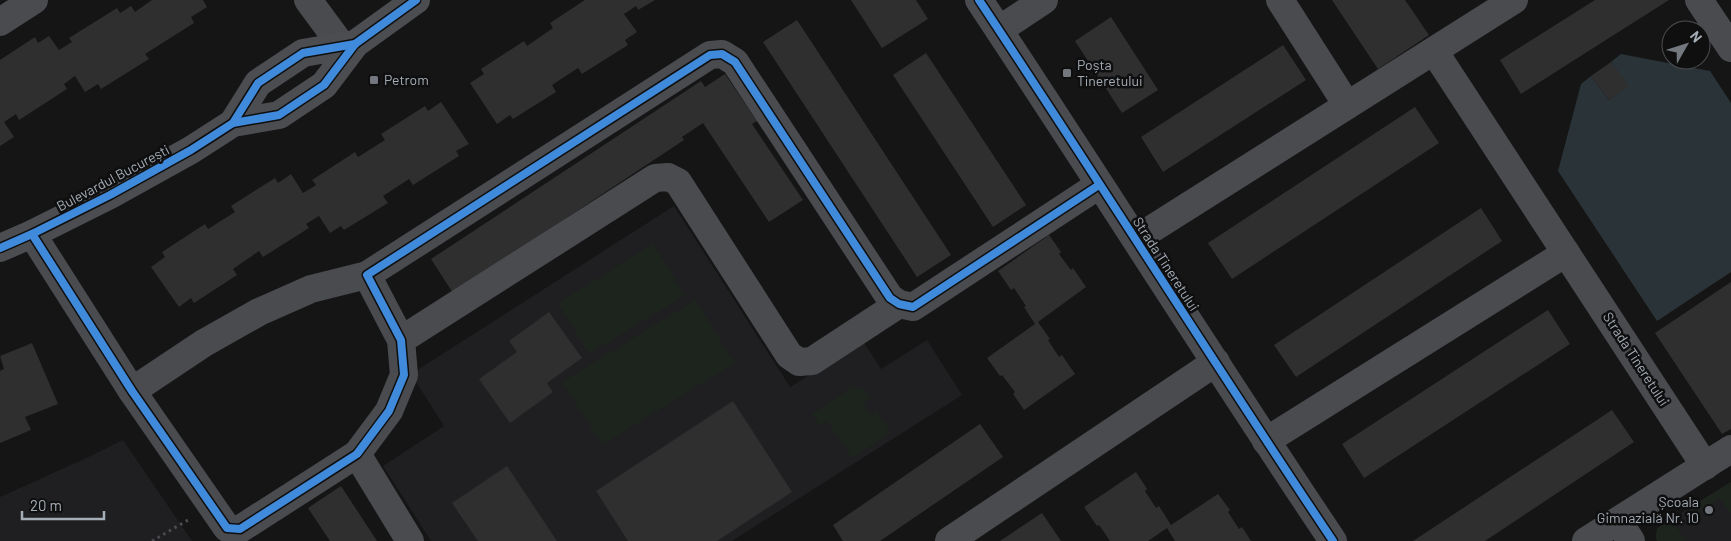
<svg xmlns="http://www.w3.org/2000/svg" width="1731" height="541" font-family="Barlow,sans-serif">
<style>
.built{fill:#1f1f21}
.green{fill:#1d231d}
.water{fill:#2a3438}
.building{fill:#2f2f30}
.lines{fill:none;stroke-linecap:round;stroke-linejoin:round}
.path{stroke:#4b4c50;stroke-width:3;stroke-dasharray:2.5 4;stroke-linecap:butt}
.minor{stroke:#494b4e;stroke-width:28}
.major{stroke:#4b4d50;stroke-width:28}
.cycleway-casing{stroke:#0f0f10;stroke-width:11}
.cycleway{stroke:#408adc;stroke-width:8}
.poi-dot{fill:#73787e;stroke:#0f0f10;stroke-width:2}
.labels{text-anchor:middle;stroke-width:5;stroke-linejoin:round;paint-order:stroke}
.poi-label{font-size:14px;fill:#a5adb6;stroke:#0f0f10;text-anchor:start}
.street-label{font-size:14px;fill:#a5adb6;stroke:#0f0f10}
</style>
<rect width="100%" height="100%" fill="#151515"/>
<g class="built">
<path d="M674,206L790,387L863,341L881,369L927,340L962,395L732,541H431L383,466L444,426L411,374Z"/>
<path d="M123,440L192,541H0V497L93,455Z"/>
<path d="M1731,482V541H1658L1656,538L1657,528Z"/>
</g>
<g class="green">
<path d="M653,244L685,295L589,354L558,303Z"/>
<path d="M695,300L735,363L602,445L562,382Z"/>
<path d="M853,387L864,389L870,399L863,404L871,415L877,411L891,433L852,458L827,421L820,426L812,414Z"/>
<path d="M1731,482V513H1730L1720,498L1694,514L1690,507Z"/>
<path d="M1671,519L1686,541H1657L1656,538L1657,528Z"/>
</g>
<path class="water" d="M1621,54L1710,71L1731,103V272L1657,321L1558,171L1581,84L1591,76L1609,100L1628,86L1611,62Z"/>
<g class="building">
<path d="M152,0H203L207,7L191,17L194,23L145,54L149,59L101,89L98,84L85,92L75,76L64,84L67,89L19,120L16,114L4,122L14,137L0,146V60L35,37L38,43L49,36L59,50L72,42L69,38L117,8L120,13L131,6L135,12Z"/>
<path d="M585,0H655L638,10L636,6L624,14L637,32L625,40L628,45L582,74L578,68L552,85L556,92L513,119L510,115L497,124L470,83L484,74L481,69L524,41L527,46L553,28L550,23Z"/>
<path d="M851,0H916L928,19L882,48Z"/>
<path d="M1332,0H1405L1429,35L1378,69Z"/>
<path d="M1595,0H1669L1521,94L1500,60Z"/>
<path d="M1111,17L1158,90L1122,113L1075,41Z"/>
<path d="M797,20L951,255L917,277L763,42Z"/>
<path d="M1283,45L1306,80L1163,172L1141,137Z"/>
<path d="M926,53L1026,205L993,227L893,75Z"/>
<path d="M1611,62L1629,86L1609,100L1591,76Z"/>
<path d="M725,74L757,121L752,124L803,200L769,222L703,123L682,137L684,140L453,293L431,259L701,81L705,87Z"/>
<path d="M441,102L469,144L456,151L459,156L413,185L409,179L383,196L388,203L344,230L341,226L330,233L319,216L306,224L309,228L263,257L259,251L233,269L237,275L194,303L191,298L179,307L151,267L165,257L162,252L205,224L208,229L235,212L231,206L275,178L278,183L291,174L303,193L316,185L312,180L355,152L358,157L385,140L381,134L425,106L428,111Z"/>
<path d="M1415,107L1439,143L1232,279L1208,243Z"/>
<path d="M1481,208L1502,241L1296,377L1274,345Z"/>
<path d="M1049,235L1061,252L1059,254L1071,270L1073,268L1086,287L1038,322L1050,339L1048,340L1059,357L1062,355L1075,374L1024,410L1013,394L1015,392L1002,375L1000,376L987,358L1035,324L1024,307L1026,306L1014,288L1011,290L998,271Z"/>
<path d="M1731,282V429L1722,434L1655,333Z"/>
<path d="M1548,310L1570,344L1364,478L1342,444Z"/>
<path d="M549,312L582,358L547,383L553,392L510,423L479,379L517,352L509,341Z"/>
<path d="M32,343L58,404L25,417L31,430L0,443V371L4,369L0,356Z"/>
<path d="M733,401L792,492L717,541H628L596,491Z"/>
<path d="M1612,410L1634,442L1485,541H1413Z"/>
<path d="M980,424L1003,457L880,541H843L833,525Z"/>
<path d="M507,466L557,541H478L452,503Z"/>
<path d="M1136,472L1147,489L1145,491L1156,508L1159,506L1171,525L1218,494L1230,510L1228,512L1239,529L1242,527L1251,541H1175L1167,528L1148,541H1110L1099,525L1097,526L1084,507Z"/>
<path d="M341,486L377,541H330L308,508Z"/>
<path d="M1042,513L1061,541H1000Z"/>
</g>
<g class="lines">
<path class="path" d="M152,541L188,520"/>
<g class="minor">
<path d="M308,0L342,46"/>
<path d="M979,0C1098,179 1213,362 1333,541"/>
<path d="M1280,0L1347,105"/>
<path d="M1699,0L1731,48"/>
<path d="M0,22L34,0"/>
<path d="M999,30L1044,0"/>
<path d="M1434,51L1705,466"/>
<path d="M32,234L132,391L227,528L240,529L357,454L389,411L404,375L401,340L367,275L710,55L722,54L735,62L890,298L899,304L913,307L1099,185"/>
<path d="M1136,239L1514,0"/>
<path d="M401,340L655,178L668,177L678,182L789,355L799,362L812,361L899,304"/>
<path d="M132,391L204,343L259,312L311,289L367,275"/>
<path d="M1266,441L1566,253"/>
<path d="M357,454L410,541"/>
<path d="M1618,521L1631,541"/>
<path d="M949,541L1216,362"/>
<path d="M1586,541L1731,449"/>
</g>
<g class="major">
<path d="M233,123L258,83L303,53L355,44"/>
<path d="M0,248L32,234L110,195L191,150L233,123L279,115L324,85L355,44L416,0"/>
</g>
<defs>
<g id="cycleway">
<path d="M979,0C1098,179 1213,362 1333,541"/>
<path d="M233,123L258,83L303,53L355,44"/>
<path d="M32,234L132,391L227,528L240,529L357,454L389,411L404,375L401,340L367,275L710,55L722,54L735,62L890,298L899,304L913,307L1099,185"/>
<path d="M0,248L32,234L110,195L191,150L233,123L279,115L324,85L355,44L416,0"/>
</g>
</defs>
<use href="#cycleway" class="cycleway-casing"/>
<use href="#cycleway" class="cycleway"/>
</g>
<g class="poi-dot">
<rect x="1062" y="68" width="10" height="10" rx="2.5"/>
<rect x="369" y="75" width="10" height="10" rx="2.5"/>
<circle cx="1709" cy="510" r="5"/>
</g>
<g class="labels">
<g class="poi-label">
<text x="1077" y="70">Poșta<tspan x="1077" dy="16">Tineretului</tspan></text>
<text x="384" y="85">Petrom</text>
<text x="1699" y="507" text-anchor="end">Școala<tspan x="1699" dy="16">Gimnazială Nr. 10</tspan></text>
</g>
<g class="street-label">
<text transform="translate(113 178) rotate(-28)" y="5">Bulevardul București</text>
<text transform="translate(1166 264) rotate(57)" y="5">Strada Tineretului</text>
<text transform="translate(1636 359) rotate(57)" y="5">Strada Tineretului</text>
</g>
</g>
<g transform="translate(1686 45) rotate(51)"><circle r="24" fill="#0f0f10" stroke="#4b4e52"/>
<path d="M0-4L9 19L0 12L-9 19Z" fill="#73787e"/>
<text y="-8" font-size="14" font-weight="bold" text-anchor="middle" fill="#a5adb6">N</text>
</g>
<path d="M22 511v8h82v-8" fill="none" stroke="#a5adb6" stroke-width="2.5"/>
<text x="30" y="511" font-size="15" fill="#a5adb6" stroke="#0f0f10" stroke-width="4" paint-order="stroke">20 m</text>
</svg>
